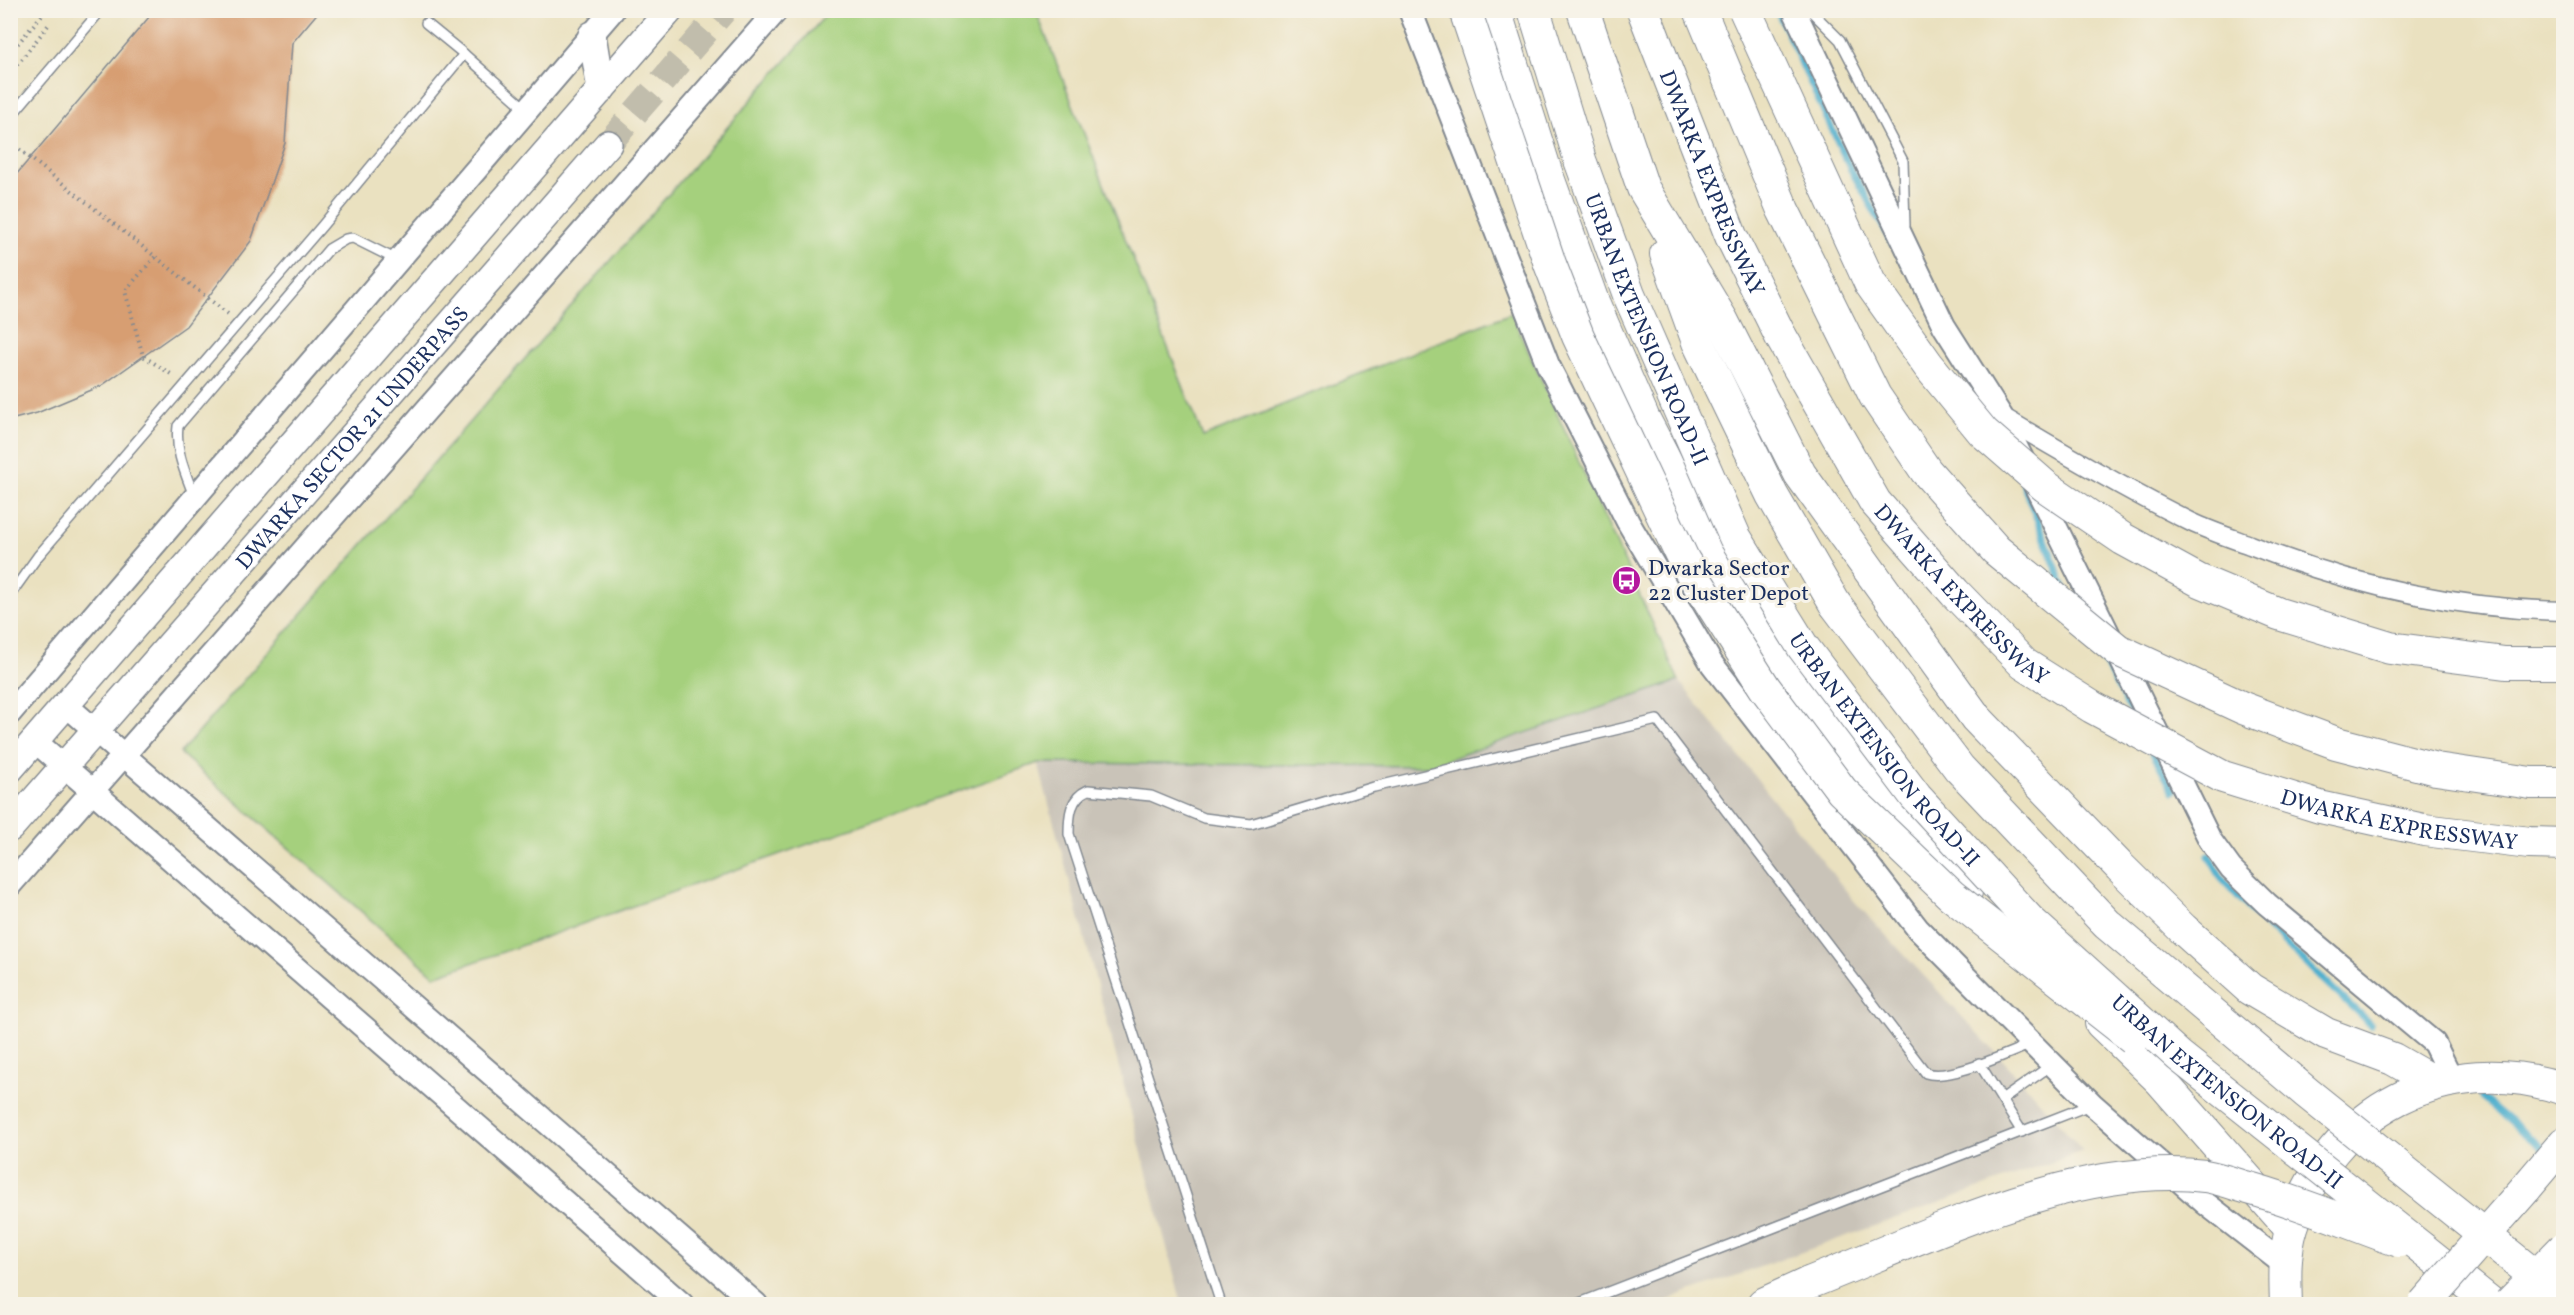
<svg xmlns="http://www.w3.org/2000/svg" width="2574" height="1315" font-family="Vollkorn,serif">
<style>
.industrial{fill:#c9c3b8}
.green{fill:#a5d07d;stroke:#60806e;stroke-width:1.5}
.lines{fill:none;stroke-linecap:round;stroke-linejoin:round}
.stream{stroke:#4eafcd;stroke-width:7}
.building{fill:#d79e72}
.secondary-tunnel{stroke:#c1bdac;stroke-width:27;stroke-dasharray:27 14;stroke-linecap:butt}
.service-casing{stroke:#82888f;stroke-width:12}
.minor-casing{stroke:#82888f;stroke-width:21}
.tertiary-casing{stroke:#82888f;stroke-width:26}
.secondary-casing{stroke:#82888f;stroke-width:30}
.trunk-casing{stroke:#82888f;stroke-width:34}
.path{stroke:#82888f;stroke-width:4;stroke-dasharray:1.5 4.5;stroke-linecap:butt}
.service{stroke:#fff;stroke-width:9}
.minor{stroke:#fff;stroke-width:18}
.tertiary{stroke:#fff;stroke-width:22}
.secondary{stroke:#fff;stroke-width:27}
.trunk{stroke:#fff;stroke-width:32}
.trunk-bridge-casing{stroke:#82888f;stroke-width:34;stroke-linecap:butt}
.trunk-bridge{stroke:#fff;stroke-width:32}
.labels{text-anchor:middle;stroke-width:6;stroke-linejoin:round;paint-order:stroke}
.street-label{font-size:22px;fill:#1b2f5e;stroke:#f7f3e8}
.poi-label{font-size:22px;fill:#1b2f5e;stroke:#f7f3e8;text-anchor:start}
</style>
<rect width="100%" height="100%" fill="#f7f3e8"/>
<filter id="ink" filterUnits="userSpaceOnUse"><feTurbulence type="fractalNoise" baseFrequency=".0167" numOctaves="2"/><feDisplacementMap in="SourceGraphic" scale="12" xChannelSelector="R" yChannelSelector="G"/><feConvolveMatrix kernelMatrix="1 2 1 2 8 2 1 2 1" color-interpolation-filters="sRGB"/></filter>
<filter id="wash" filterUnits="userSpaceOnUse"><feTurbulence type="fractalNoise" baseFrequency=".008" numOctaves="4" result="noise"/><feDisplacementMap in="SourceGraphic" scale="24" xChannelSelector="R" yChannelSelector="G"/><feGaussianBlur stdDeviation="1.35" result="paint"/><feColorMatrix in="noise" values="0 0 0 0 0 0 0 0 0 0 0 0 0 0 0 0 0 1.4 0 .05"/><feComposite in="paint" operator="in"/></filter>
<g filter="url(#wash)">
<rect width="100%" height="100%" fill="#eae1c0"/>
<path class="industrial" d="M1679,681L1855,902L2010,1068L2083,1151L1657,1304H1182L1038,763L1428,766Z"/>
<path class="green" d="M830,10L1036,11L1203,437L1511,313L1679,681L1428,766L1038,763L435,976L180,753Z"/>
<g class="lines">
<g class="stream">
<path d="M1777,10L1850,168L1893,244"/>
<path d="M2024,486L2065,590"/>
<path d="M2098,650L2134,717"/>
<path d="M2153,753L2174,791"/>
<path d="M2209,856L2222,879L2258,918L2371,1025"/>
<path d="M2482,1098L2547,1152"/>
</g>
</g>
<g id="blocks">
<path class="building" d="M155,10H320L292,43L285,143L251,241L186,326L101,386L37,413L10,420V182Z"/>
</g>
</g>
<g filter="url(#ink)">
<use href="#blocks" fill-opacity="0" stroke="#82888f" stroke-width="1.5"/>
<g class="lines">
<path class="secondary-tunnel" d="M608,144L724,10"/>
<defs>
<g id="service">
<path d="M1810,10L1840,40L1903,161L1905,226"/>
<path d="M426,23L464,54"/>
<path d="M10,117L101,10"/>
<path d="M194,496C185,472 175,451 178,426L329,249L346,239L353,238L397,260"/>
<path d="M10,595L38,556L322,226L464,54L526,109"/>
<path d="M1979,1063L2022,1132"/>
<path d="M2002,1100L2053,1064"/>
<path d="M1221,1304L1069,834C1069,815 1070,798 1088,790L1151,796L1204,818L1251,824L1374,787L1657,720L1926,1073C1950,1081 2007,1053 2032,1044"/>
<path d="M1577,1304L2090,1105"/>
</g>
<path id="minor" d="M2001,416C2063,453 2126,490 2191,522C2210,531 2231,538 2250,545C2351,585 2455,609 2564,611"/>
<g id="tertiary">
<path d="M1410,10L1548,365L1628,522L1712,664L1918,929L2092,1104L2205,1203L2285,1265"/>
<path d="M1794,10L1944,326L2001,416L2210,840L2231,869L2267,904L2434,1043L2452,1080"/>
<path d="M66,705L756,1304"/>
<path d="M10,713L613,10"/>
<path d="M35,741L682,1304"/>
<path d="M10,885L777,10"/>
</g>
<g id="secondary">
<path d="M592,35L601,90"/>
<path d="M10,769L670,10"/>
<path id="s1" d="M10,828L608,144"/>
</g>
<g id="trunk">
<path d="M1495,10L1546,172L1593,302L1643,417L1729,583L1795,685L1864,773L1966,892"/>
<path d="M1583,10L1643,188L1722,320L1800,474L1976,718L2120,867L2183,929L2250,989L2326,1034L2393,1059L2435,1083"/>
<path d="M1666,254L1698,342L1772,495L1835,604"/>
<path d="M2101,1023L2160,1080L2291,1229"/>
<path d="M2525,1189L2564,1143"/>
<path d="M2423,1249L2492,1304"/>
<path d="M1763,1304L1809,1283"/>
<path d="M2286,1304C2285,1279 2284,1252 2292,1227C2330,1110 2446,1049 2564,1089"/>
</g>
</defs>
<use href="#service" class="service-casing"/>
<use href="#minor" class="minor-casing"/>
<use href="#tertiary" class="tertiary-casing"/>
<use href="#secondary" class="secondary-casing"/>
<use href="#trunk" class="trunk-casing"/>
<g class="path">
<path d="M10,53L46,10"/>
<path d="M10,74L50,23"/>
<path d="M10,142L228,314"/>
<path d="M155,257L125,291L143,356L174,376"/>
</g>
<use href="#service" class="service"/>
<use href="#minor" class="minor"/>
<use href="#tertiary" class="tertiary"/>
<use href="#secondary" class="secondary"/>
<use href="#trunk" class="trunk"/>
<defs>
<g id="trunk-bridge">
<path d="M1465,10L1550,264L1578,336L1684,561L1765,688L1842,791L1951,895L2133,1038"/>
<path id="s2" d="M1534,10L1580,160L1629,295L1735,537L1803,647L1916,797L2029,920L2179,1056L2423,1249"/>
<path id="s3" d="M1643,10L1731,236L1780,335L1875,502L1955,593L2024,664L2092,707L2223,777L2320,807L2424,830L2529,843L2564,844"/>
<path d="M1700,10L1783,210L1875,396L1926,471L1996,550L2118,650L2243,708L2336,743L2436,769L2531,783H2564"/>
<path d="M1745,10L1870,283L1928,365L1983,432L2045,486L2123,539L2198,580L2279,614L2390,648L2505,663H2564"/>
<path d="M1835,604L1959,768L2107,924L2307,1093L2564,1299"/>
<path d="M1809,1283C1928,1236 2076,1161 2205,1176C2218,1178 2232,1183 2245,1187C2297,1201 2348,1223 2399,1241"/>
<path d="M2424,1304L2525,1189"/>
<path d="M2509,1304L2564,1248"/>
</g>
</defs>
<use href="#trunk-bridge" class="trunk-bridge-casing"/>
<use href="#trunk-bridge" class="trunk-bridge"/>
</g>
</g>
<defs>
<symbol id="bus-disc" viewBox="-11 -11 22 22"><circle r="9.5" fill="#b5179e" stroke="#f7f3e8"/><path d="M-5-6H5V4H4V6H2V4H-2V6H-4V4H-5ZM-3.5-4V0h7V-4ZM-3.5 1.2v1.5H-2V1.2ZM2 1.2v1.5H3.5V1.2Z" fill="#fff"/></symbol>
</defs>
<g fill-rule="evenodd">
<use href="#bus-disc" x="1610" y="564" width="33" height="33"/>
</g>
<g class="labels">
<g class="street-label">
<text dy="8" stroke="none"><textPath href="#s3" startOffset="186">DWARKA EXPRESSWAY</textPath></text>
<text dy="8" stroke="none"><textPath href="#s2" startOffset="339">URBAN EXTENSION ROAD-II</textPath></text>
<text dy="8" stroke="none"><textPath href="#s1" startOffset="519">DWARKA SECTOR 21 UNDERPASS</textPath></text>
<text dy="8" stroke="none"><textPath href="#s3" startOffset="672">DWARKA EXPRESSWAY</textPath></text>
<text dy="8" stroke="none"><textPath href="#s2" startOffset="825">URBAN EXTENSION ROAD-II</textPath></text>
<text dy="8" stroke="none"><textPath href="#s3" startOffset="1176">DWARKA EXPRESSWAY</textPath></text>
<text dy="8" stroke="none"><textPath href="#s2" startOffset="1311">URBAN EXTENSION ROAD-II</textPath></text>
</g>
<g class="poi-label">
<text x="1648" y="575">Dwarka Sector<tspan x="1648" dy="25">22 Cluster Depot</tspan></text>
</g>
</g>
<rect width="2574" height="1315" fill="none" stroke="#f7f3e8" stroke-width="36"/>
</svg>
